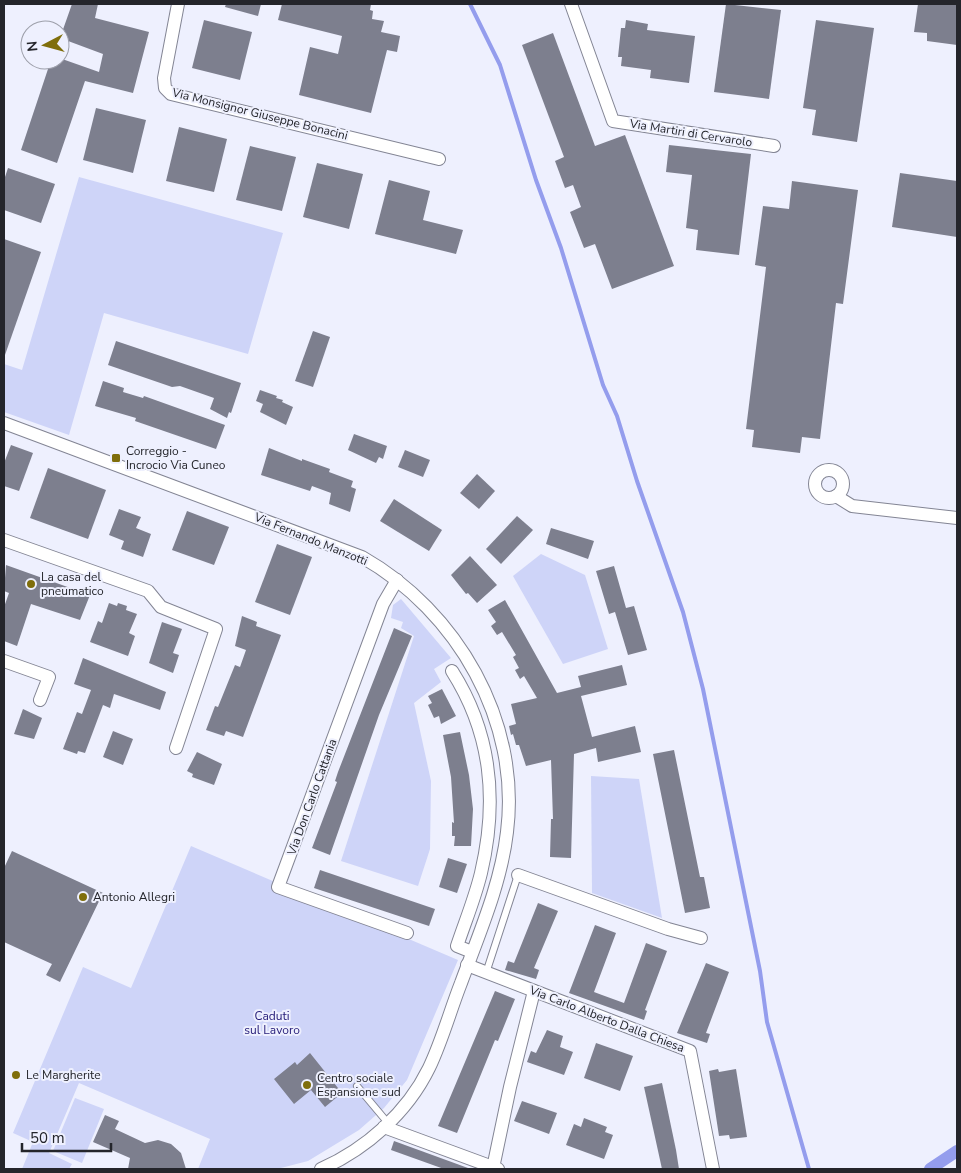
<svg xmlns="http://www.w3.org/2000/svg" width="961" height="1173" font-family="'Nunito Sans',sans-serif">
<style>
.green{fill:#ced4f8}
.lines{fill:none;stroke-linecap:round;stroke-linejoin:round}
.stream{stroke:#949ded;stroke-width:4}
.canal{stroke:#949ded;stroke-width:12}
.building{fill:#7d7f8e}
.service-casing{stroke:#838594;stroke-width:8}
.minor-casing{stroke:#838594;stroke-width:14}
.service{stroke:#fff;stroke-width:6}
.minor{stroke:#fff;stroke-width:12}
.poi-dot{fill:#7f6e0b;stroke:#eef0fe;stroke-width:2}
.labels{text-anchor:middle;stroke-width:4;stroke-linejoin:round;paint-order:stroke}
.street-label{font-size:12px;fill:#24252b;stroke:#eef0fe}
.poi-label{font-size:12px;fill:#24252b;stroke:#eef0fe;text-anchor:start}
.park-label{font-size:12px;fill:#29207b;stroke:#eef0fe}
</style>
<rect width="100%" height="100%" fill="#eef0fe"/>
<g class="green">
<path d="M79,177L283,233L248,354L104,313L69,435L4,412V364L22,370Z"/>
<path d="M541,554L585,575L608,649L563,664L513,576Z"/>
<path d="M401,599L451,658L434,669L441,682L414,703L431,781L430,849L418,886L341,861L414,636L401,628L403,622L391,618L393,605Z"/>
<path d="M591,776L639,779L662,918L592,893Z"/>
<path d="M191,846L458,960L407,1080L384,1108L359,1130L308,1161L277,1169H198L210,1139L79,1083L49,1153L72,1164L69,1169H22L33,1142L13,1133L83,967L131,988Z"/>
<path d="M75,1098L104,1109L82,1163L53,1151Z"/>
</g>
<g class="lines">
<path class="stream" d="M470,4L500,65L536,180L561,248L603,385L617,416L637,481L683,612L703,689L760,971L767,1022L809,1169"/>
<path class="canal" d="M930,1169L957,1151"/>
</g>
<g class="building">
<path d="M72,4H98L95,18L149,32L133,93L85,81L57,163L21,150L51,60H65L99,72L103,54L60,38Z"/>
<path d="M226,4H261L258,16L225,7Z"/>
<path d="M282,4H371L370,10L373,11L372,19L384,21L381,32L400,36L397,52L387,50L371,113L299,95L310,47L338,54L342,36L278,20Z"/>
<path d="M726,4L781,10L769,99L714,92Z"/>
<path d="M918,4H957V45L927,41V33L914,32Z"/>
<path d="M204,20L252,32L240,80L192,68Z"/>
<path d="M626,20L648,24L647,30L695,36L689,83L650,78L651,70L621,66L622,57H618L621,28H625Z"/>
<path d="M816,20L874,28L857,142L812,135L816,110L803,108Z"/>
<path d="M553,33L595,146L625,135L674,266L612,289L595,244L584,248L570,212L581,207L573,185L565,188L555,161L564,157L522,45Z"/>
<path d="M96,108L146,120L133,173L83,160Z"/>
<path d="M179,127L227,139L214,192L166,181Z"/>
<path d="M669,145L751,154L739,255L696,250L698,230L686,228L692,175L666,172Z"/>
<path d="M250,146L296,157L282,211L236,200Z"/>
<path d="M317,163L363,174L349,229L303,217Z"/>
<path d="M8,168L55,184L41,223L4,210V180Z"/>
<path d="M900,173L957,181V237L892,227Z"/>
<path d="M389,180L430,191L423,220L463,230L456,254L375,234Z"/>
<path d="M792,181L858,190L843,304L836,303L820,439L802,437L800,453L752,447L754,430L746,429L766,267L755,265L763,206L789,209Z"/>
<path d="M4,239L41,252L5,355H4Z"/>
<path d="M313,331L330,337L313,387L295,381Z"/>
<path d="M116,341L241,383L231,413L229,412L227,418L210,409L214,398L180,386L172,387L108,365Z"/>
<path d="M103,381L124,388L123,392L143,398L144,396L225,425L216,449L135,421L136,418L95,406Z"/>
<path d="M260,390L277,396L276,398L283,400L282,402L293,407L286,425L260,412L263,404L256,401Z"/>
<path d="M354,434L387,446L383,459L379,457L376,463L348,450Z"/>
<path d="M11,445L33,453L19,491L4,486V463Z"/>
<path d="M269,448L302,461V459L330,469L329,472L353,481L351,487L356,489L350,512L329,504L331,493L312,486L310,491L261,475Z"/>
<path d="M405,450L430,460L423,477L398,467Z"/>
<path d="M48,468L106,490L88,539L30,518Z"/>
<path d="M477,474L495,491L479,509L460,493Z"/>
<path d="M394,499L442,530L429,551L380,521Z"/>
<path d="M119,509L141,517L136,528L151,534L143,557L121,549L124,541L109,535Z"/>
<path d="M187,511L229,527L214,565L172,550Z"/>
<path d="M517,516L533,530L501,564L486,549Z"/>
<path d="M551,528L594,541L588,559L546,544Z"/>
<path d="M277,544L312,557L290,615L255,602Z"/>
<path d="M470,556L497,585L477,603L468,593L466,594L451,575Z"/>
<path d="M6,565L90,595L80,620L31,604L17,646L4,641V607L9,593L4,591Z"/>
<path d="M614,566L626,608L634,606L647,650L628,655L615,612L609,614L596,571Z"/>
<path d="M505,600L557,693L581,687L578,676L622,665L627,685L581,696L592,737L635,726L641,752L598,762L596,748L574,754L571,858L550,857L551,819H553L551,760L526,766L519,745H516L513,734L511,735L509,726L516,724L511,704L537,698L524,676L520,679L515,670L519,668L513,657L516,655L502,632L497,635L491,626L496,622L488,610Z"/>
<path d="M109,603L117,606L118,603L127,606L126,610L137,614L129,633L135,636L128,656L90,642L98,621L102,623Z"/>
<path d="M242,616L257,622L256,626L281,635L243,737L226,731L224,736L206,730L215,706L218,707L235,665L240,667L246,650L235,646Z"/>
<path d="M162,622L182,629L173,653L179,655L173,673L149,663Z"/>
<path d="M394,628L412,636L379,715L330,855L312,848L337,782L335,781L338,772Z"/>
<path d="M83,658L166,692L160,710L114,694L110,708L103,705L85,753L78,751L77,754L63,749L77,712L82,714L91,690L74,684Z"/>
<path d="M442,689L456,716L441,724L439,716L434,718L428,705L432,703L428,696Z"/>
<path d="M23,709L42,718L34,739L14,734Z"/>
<path d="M113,731L133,739L123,765L103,757Z"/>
<path d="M460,732L469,775L473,809L471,846H454L455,836H452V822L454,823L451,777L443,735Z"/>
<path d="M674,750L700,877H704L710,908L685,913L653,754Z"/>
<path d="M197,752L222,764L214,785L192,777L193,774L187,771Z"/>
<path d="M12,851L103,893L60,982L46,975L52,964L4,942V868Z"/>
<path d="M448,858L467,864L457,893L439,887Z"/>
<path d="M320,870L435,909L429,926L314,888Z"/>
<path d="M538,903L558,911L534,968L539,970L536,979L505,970L508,961L514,963Z"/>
<path d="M595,925L616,933L594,992L602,995L624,1003L646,943L667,951L645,1010L647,1011L644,1020L569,993Z"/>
<path d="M706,963L729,972L706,1033L710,1034L707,1043L677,1033Z"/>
<path d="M495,991L515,999L498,1041L495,1040L457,1133L438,1126Z"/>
<path d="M547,1030L563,1036L560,1047L573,1052L564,1075L527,1062L531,1051L536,1053Z"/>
<path d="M596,1043L633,1056L620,1091L584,1078Z"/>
<path d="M310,1053L342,1093L325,1107L311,1090L294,1104L274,1079L295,1062L297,1065Z"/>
<path d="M718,1069L719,1072L736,1069L747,1137L730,1139L729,1135L719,1136L709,1071Z"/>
<path d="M662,1083L676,1150L679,1169H662L644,1087Z"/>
<path d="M522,1101L557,1113L549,1134L514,1121Z"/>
<path d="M105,1115L119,1121L115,1129L145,1143L158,1140L171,1144L181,1153L186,1169H128L130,1158L93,1142Z"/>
<path d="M584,1118L607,1127L605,1132L613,1135L604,1159L566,1145L574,1124L581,1127Z"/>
<path d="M394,1141L468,1168L467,1169H444L391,1150Z"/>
</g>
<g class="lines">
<defs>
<g id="service">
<path d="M486,973L518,875"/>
<path d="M357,1086L388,1123"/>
</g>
<g id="minor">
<path d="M178,4L164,78L165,88L171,94L439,159"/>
<path d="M571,4L613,121L774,146"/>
<path d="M4,423L362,557C457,611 521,721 507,832C501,884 479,934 461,983C450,1011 442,1041 429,1068C407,1113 366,1149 321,1169"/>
<circle cx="829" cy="484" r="14"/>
<path d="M836,496L852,506L957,518"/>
<path d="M4,540L148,591L161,607L216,629L176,748"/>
<path d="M397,580L383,604L278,887L407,933"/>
<path d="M4,661L49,677L40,700"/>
<path d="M452,671C492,734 498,801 481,873C475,898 465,922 457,946L472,952"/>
<path d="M518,875L668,929L701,938"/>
<path d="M467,965L690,1051L713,1169"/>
<path d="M384,1127L498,1169"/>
<path d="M493,1168L510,1087L534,991"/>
</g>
</defs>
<use href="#service" class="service-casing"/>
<use href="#minor" class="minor-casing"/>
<use href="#service" class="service"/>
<use href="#minor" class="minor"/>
</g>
<g class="poi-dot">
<rect x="111" y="453" width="10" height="10" rx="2.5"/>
<circle cx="31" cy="584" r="5"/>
<circle cx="83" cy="897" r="5"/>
<circle cx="16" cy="1075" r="5"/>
<circle cx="307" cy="1085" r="5"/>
</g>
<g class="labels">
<g class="street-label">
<text transform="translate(260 114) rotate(14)" y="4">Via Monsignor Giuseppe Bonacini</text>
<text transform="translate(691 133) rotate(9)" y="4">Via Martiri di Cervarolo</text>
<text transform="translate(311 539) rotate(22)" y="4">Via Fernando Manzotti</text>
<text transform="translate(312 797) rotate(-70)" y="4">Via Don Carlo Cattania</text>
<text transform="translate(607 1019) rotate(21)" y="4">Via Carlo Alberto Dalla Chiesa</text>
</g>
<g class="poi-label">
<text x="126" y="455">Correggio -<tspan x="126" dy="14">Incrocio Via Cuneo</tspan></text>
<text x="41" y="581">La casa del<tspan x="41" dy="14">pneumatico</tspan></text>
<text x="93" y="901">Antonio Allegri</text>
<text x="26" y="1079">Le Margherite</text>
<text x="317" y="1082">Centro sociale<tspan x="317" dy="14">Espansione sud</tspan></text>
</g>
<g class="park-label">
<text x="272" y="1020">Caduti<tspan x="272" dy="14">sul Lavoro</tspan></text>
</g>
</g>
<rect width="961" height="1173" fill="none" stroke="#24252b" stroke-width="10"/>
<g transform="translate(45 45) rotate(264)"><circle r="24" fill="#eef0fe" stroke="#9d9faa"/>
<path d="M0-4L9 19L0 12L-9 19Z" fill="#7f6e0b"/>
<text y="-8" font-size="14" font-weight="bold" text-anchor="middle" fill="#24252b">N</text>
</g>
<path d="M22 1143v8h89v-8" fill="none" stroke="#24252b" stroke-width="2.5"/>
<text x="30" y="1143" font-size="15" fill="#24252b" stroke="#eef0fe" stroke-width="4" paint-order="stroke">50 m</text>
</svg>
